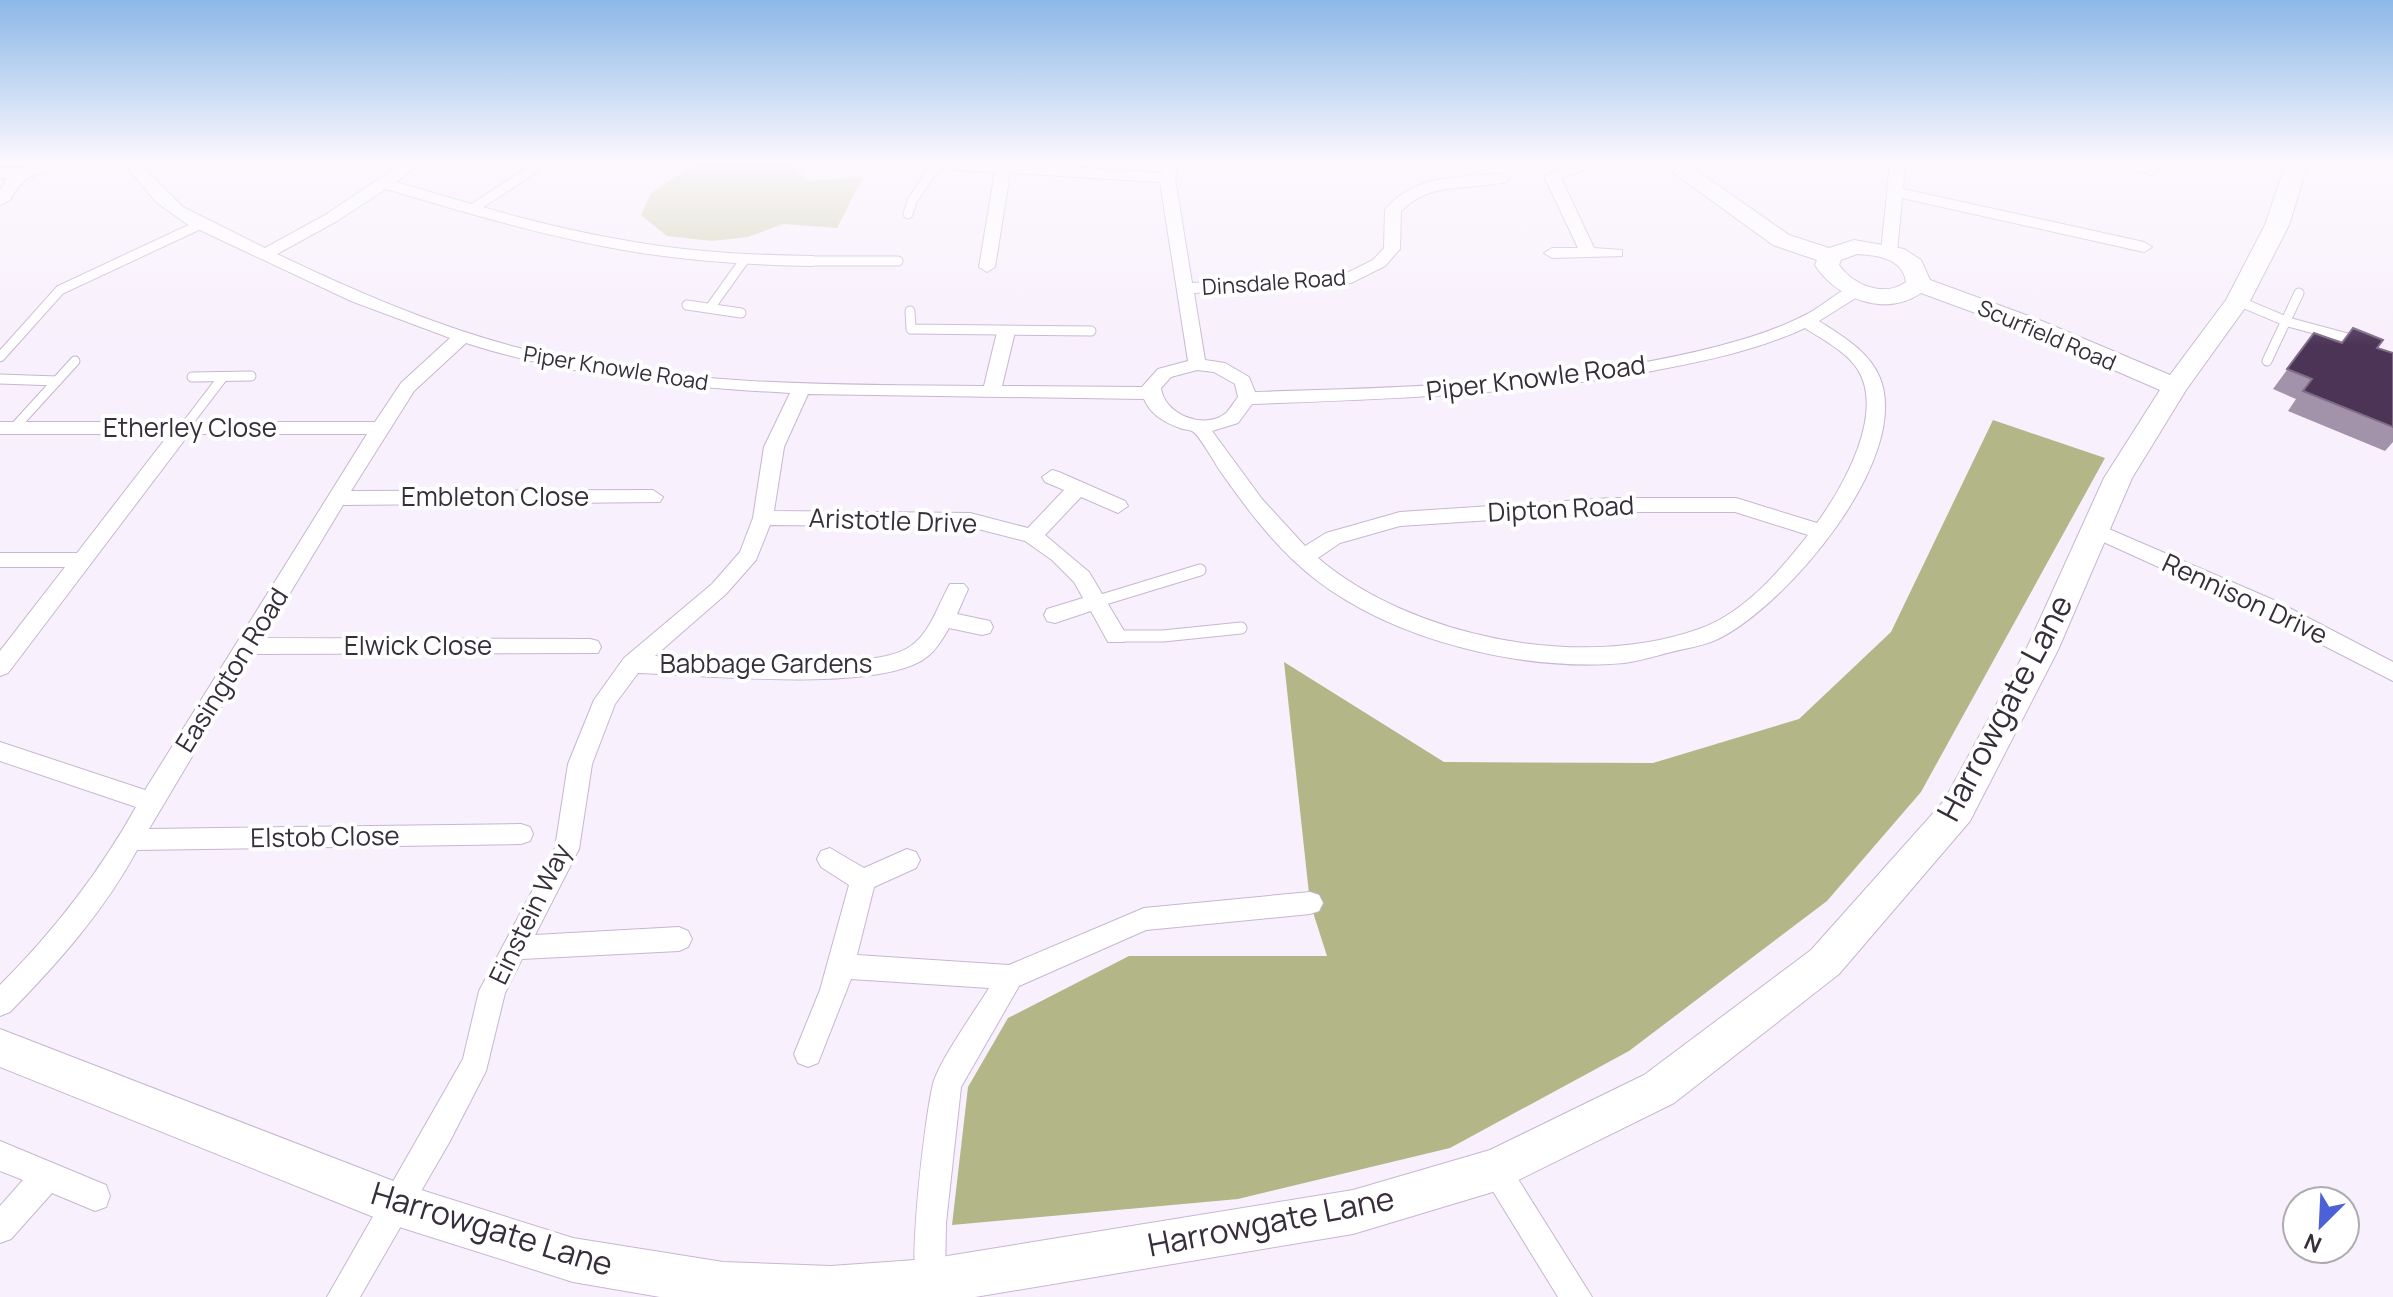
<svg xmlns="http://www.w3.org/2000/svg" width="2393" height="1297" font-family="Manrope,sans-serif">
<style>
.green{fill:#d1d4b1}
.forest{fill:#b3b787}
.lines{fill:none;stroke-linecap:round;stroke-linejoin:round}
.lane-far1-casing{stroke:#c8b6d2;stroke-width:11}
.lane-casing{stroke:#c8b6d2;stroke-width:13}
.street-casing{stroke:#c8b6d2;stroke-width:2}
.secondary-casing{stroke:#c8b6d2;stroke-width:2}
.lane-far1{stroke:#fff;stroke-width:9}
.lane{stroke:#fff;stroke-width:11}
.street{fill:#fff;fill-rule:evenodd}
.secondary{fill:#fff;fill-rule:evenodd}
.wall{fill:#a292aa}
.building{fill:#4c3457;stroke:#806c88;stroke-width:2}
.labels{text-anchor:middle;stroke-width:8;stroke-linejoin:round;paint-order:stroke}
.far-street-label{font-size:22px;fill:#362e3a;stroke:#fff}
.street-label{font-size:26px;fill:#362e3a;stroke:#fff}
.near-street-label{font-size:32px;fill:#362e3a;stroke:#fff}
</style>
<rect width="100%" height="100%" fill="#f8f0fc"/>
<path class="green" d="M696,163H789L809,181L863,177L837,228L783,224L748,237L712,241L667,236L641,215L651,193Z"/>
<path class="forest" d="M1993,420L2105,458L1921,792L1827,901L1629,1051L1450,1148L1238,1199L952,1225L968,1087L1008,1018L1129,956H1327L1310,903L1284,662L1444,762L1653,763L1799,719L1891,632Z"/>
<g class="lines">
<defs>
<g id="lane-far1">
<path d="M472,209L532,170"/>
<path d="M908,214L912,201L937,164"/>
<path d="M813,261H898"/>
<path d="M2238,301L2288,322L2359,341"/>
<path d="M687,305L741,313"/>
<path d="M710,308L745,259"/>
<path d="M910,311L911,329L1091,331"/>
<path d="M0,357L60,290L199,225"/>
<path d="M2267,361L2299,293"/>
<path d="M192,377L251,376"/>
<path d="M0,379L57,381"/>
<path d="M14,428L75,361"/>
<path d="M184,428L223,377"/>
</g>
<g id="lane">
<path d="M1095,602L1200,570"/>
<path d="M1116,636H1163L1241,628"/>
</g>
<g id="street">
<path d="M38,163H62C37,182 31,164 10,200L0,205V190L7,178H0V168H23Z"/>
<path d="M124,163H139L183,207L265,248L325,215L403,163H421L396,182C471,204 546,227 623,240C686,252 749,255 813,256L821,261L813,266C750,265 686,261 623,250C543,236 464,212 386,189L337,221L277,254C363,295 451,333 544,354C687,386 838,385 984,386L997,332L1006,327L1015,332L1002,386L1142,387L1158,369L1188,361L1160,182L1010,173L995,267L987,272L979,267L995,172L924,168L917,163H1004L1161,173L1164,163H1179L1175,178L1192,283L1347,273L1373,260L1384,248L1385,210C1413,175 1460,176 1501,174L1509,179L1506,182C1468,191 1432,180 1401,211L1400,249L1385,266L1351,283L1194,293L1205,360L1225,363L1249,377L1255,392C1409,387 1568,385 1719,346C1750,338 1781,328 1809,313C1824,305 1840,289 1856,285L1862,286L1864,290L1862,294L1819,321C1842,336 1869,351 1880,378C1912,459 1786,606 1718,639C1703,646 1687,648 1671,652C1655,656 1640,661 1624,663C1523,672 1395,641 1315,579C1278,550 1249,512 1223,475C1216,466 1200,435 1192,431C1188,429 1184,430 1180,428C1165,423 1150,414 1144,399L808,394L784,447L774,511L970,513L1028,528L1064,490L1045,482L1042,477L1052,470L1059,472L1125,501L1128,506L1118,513L1081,497L1045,535L1089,572L1127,636L1124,642H1108L1091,611L1055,623L1047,621L1044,615L1047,609L1083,598L1074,582L1052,560L1025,541L970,527L770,525L756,560L726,594L655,656C708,659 865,672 906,649C930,636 937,606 950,584H964L968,589L957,614L990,621L993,627L990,633L982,635L949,628C942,640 934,654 921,661C866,692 704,675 638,673L615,704L592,764L579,849L535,935L679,927L688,931L692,939L688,947L679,951L522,959L505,993L486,1071L450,1141L360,1297H327L463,1059L479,991L555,848L568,764L594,700L624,658L712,584L740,552L753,518L764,447L790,393C680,387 571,377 466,343L414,391L351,491L653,490L663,497L660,502L343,505L263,638L590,639L598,641L601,647L598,653L253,654L149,829L521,824L530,827L533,834L530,841L521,844L137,850C104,911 58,963 10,1012L0,1016V985C54,931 99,873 136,807L0,761V742L145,790L367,434H189L8,673L0,676V651L65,567H0V553H77L169,434H0V422H375L401,383L450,338L351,301L187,224L156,202ZM1805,328C1823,340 1846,351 1858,370C1885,414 1843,487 1817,523L1736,498H1611L1400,512L1326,533L1305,546L1262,499L1212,431L1238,423L1252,404C1384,399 1517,395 1647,372C1700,362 1756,351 1805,328ZM1197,370L1214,372L1235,384L1238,397C1234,402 1230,409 1226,413C1204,431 1164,414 1161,388L1171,377ZM1611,512H1735L1808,535C1779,572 1744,613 1699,629C1582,671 1412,638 1318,558L1340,543L1400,526Z"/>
<path d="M1579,163H1604L1561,178L1594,248L1622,250V256L1552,258L1544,253L1552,248H1578L1544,176Z"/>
<path d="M1890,163H1905L1903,189L2144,242L2152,247L2144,252L1902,198L1897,252L1895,255H1883L1881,252Z"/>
<path d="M2109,163H2142L2160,170L2152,175Z"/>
<path d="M2095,523L2276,601L2393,662V681L2260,613L2088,535L2085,530L2088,525Z"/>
<path d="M830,848L864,868L907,849L916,852L920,860L916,868L874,887L857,955L1009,965L1144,908L1310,892L1319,895L1323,903L1319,911L1310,914L1146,930L1019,986L961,1087L946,1223L945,1282L940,1293L928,1297L918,1293C907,1268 925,1116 933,1084C939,1061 975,1011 989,988L851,979L818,1063L808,1067L798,1063L794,1054L820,990L849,885L821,867L817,859L821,851Z"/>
<path d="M0,1141L106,1185L110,1196L106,1207L95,1211L52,1193L11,1239L0,1243V1206L23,1180L0,1171Z"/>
<path d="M1496,1155L1506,1160L1592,1297H1558L1486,1180L1481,1170L1486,1160Z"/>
</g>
<path id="secondary" d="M1660,163H1686L1789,235L1829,248L1854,240L1904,249L1921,260L1930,280L2037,319L2170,375L2226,300L2265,225L2286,163H2308L2289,225L2250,301L2186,390L2132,478L2058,650L1970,821L1839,974L1674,1103L1496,1191L1353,1234L975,1297H660L573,1282L396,1226L0,1067V1029L396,1182L573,1238L723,1262L831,1266L929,1259L1353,1190L1490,1150L1644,1075L1811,950L1944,801L2026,650L2104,478L2160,390L2019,329L1921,293C1885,318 1836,298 1815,265L1817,260L1773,245ZM1857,254C1876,255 1903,258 1906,282C1884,298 1853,285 1839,265L1841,260Z"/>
</defs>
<use href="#lane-far1" class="lane-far1-casing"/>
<use href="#lane" class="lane-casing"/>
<use href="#street" class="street-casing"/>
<use href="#secondary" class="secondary-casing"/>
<use href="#lane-far1" class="lane-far1"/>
<use href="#lane" class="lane"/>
<use href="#street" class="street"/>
<use href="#secondary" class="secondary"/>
</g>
<path class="wall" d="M2353,328L2377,348L2393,353V442L2385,451L2288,411L2296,399L2273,389L2314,333L2341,343Z"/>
<path class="building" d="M2353,328L2383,340L2377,348L2393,353V427L2303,391L2312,379L2287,369L2314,333L2342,343Z"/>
<linearGradient id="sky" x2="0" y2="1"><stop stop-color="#8cb8e8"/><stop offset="0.47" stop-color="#fcf8fe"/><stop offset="1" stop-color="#fcf8fe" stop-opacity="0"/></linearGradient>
<rect width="2393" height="345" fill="url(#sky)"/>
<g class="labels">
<g class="far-street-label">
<text transform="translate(1274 282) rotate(-4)" y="8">Dinsdale Road</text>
<text transform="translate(2047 335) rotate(23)" y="8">Scurfield Road</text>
<text transform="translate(616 368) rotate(9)" y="8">Piper Knowle Road</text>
</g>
<g class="street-label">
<text transform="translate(1536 378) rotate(-7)" y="9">Piper Knowle Road</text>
<text x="190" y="437">Etherley Close</text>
<text x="495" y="506">Embleton Close</text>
<text transform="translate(1561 509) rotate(-3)" y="9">Dipton Road</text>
<text transform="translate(893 521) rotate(2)" y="9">Aristotle Drive</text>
<text transform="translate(2245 599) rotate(25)" y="9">Rennison Drive</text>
<text x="418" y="655">Elwick Close</text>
<text x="766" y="673">Babbage Gardens</text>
<text transform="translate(232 670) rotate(-58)" y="9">Easington Road</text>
<text transform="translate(325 837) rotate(-1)" y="9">Elstob Close</text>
<text transform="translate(530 914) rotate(-64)" y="9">Einstein Way</text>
</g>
<g class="near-street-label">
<text transform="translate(2005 708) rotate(-62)" y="11">Harrowgate Lane</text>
<text transform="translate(1271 1222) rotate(-11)" y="11">Harrowgate Lane</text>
<text transform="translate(492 1229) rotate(17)" y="11">Harrowgate Lane</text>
</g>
</g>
<g transform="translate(2321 1225) rotate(204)"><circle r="38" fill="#ffffff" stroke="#afabb0" stroke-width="2"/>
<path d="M0-6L14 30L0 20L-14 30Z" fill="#4c61d6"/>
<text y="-12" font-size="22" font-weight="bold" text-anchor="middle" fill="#362e3a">N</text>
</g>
</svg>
